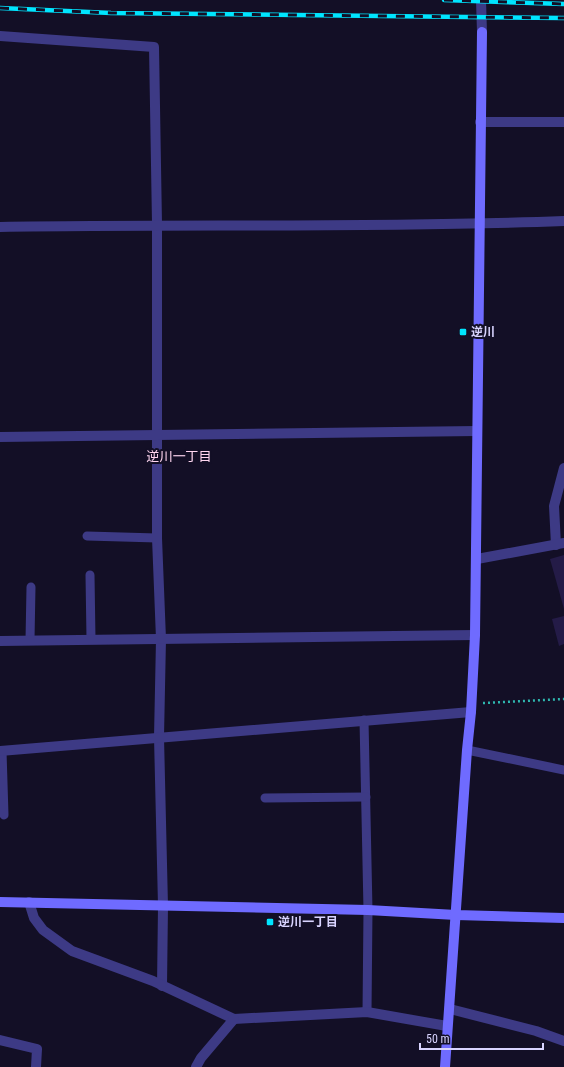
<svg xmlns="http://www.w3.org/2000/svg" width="564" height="1067" font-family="'Roboto Condensed','Noto Sans JP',sans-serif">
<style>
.building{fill:#241b47}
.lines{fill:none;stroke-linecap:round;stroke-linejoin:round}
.path{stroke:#2fb8b0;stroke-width:2.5;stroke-dasharray:2 3;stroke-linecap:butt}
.lane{stroke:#3d3a85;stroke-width:9}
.street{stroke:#3d3a85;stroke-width:10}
.secondary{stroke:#6f6bff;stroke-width:10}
.rail-casing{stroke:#00e5ff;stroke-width:4.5}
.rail{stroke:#130f26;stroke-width:3;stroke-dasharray:9;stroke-linecap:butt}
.poi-dot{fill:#00e5ff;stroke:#130f26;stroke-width:1.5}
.labels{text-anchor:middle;stroke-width:4;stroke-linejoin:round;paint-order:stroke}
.poi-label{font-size:12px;font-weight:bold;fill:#d9d4ff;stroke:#130f26;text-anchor:start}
.neighbourhood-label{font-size:13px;fill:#ffd6f0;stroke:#130f26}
</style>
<rect width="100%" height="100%" fill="#130f26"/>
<g class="building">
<path d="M564,555V609L550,559Z"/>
<path d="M564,616V644L559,646L552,619Z"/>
</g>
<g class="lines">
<path class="path" d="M483,703L564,699"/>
<g class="lane">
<path d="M87,536L157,538"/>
<path d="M90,575L91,639"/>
<path d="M30,640L31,587"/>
<path d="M364,720L368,910L367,1012"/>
<path d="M467,750L564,770"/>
<path d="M2,751L4,815"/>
<path d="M265,798L366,797"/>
</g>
<g class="street">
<path d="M481,0L482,32"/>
<path d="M0,36L154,47L157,224V538L161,639L159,737L163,906L162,986"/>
<path d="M480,122H564"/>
<path d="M0,227C188,224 376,228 564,221"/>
<path d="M0,437L477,431"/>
<path d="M556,545L554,506L564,468"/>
<path d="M477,559L564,543"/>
<path d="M0,641L475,635"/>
<path d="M0,751L471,712"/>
<path d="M29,902L34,918L43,930L72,951L153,981L234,1019L367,1012L447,1026"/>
<path d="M450,1009L536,1031L564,1041"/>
<path d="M0,1040L37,1049L36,1067"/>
<path d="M196,1067L201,1058L234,1019"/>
</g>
<g class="secondary">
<path d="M0,902L368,910L456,915L564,918"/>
<path d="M445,1067L467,750L471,712L475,635L482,32"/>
</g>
<defs>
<g id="rail">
<path d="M444,0L564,4"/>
<path d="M0,8L111,13L564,18"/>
</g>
</defs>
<use href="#rail" class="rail-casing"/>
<use href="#rail" class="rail"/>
</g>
<g class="poi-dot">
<rect x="459" y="328" width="8" height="8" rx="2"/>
<rect x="266" y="918" width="8" height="8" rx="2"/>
</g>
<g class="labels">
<g class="poi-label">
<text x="471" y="336">逆川</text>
<text x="278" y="926">逆川一丁目</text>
</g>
<g class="neighbourhood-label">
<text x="179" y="461">逆川一丁目</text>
</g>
</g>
<path d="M420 1043v6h123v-6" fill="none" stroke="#d9d4ff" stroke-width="2"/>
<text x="426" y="1043" font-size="12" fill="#d9d4ff" stroke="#130f26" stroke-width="3" paint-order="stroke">50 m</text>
</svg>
